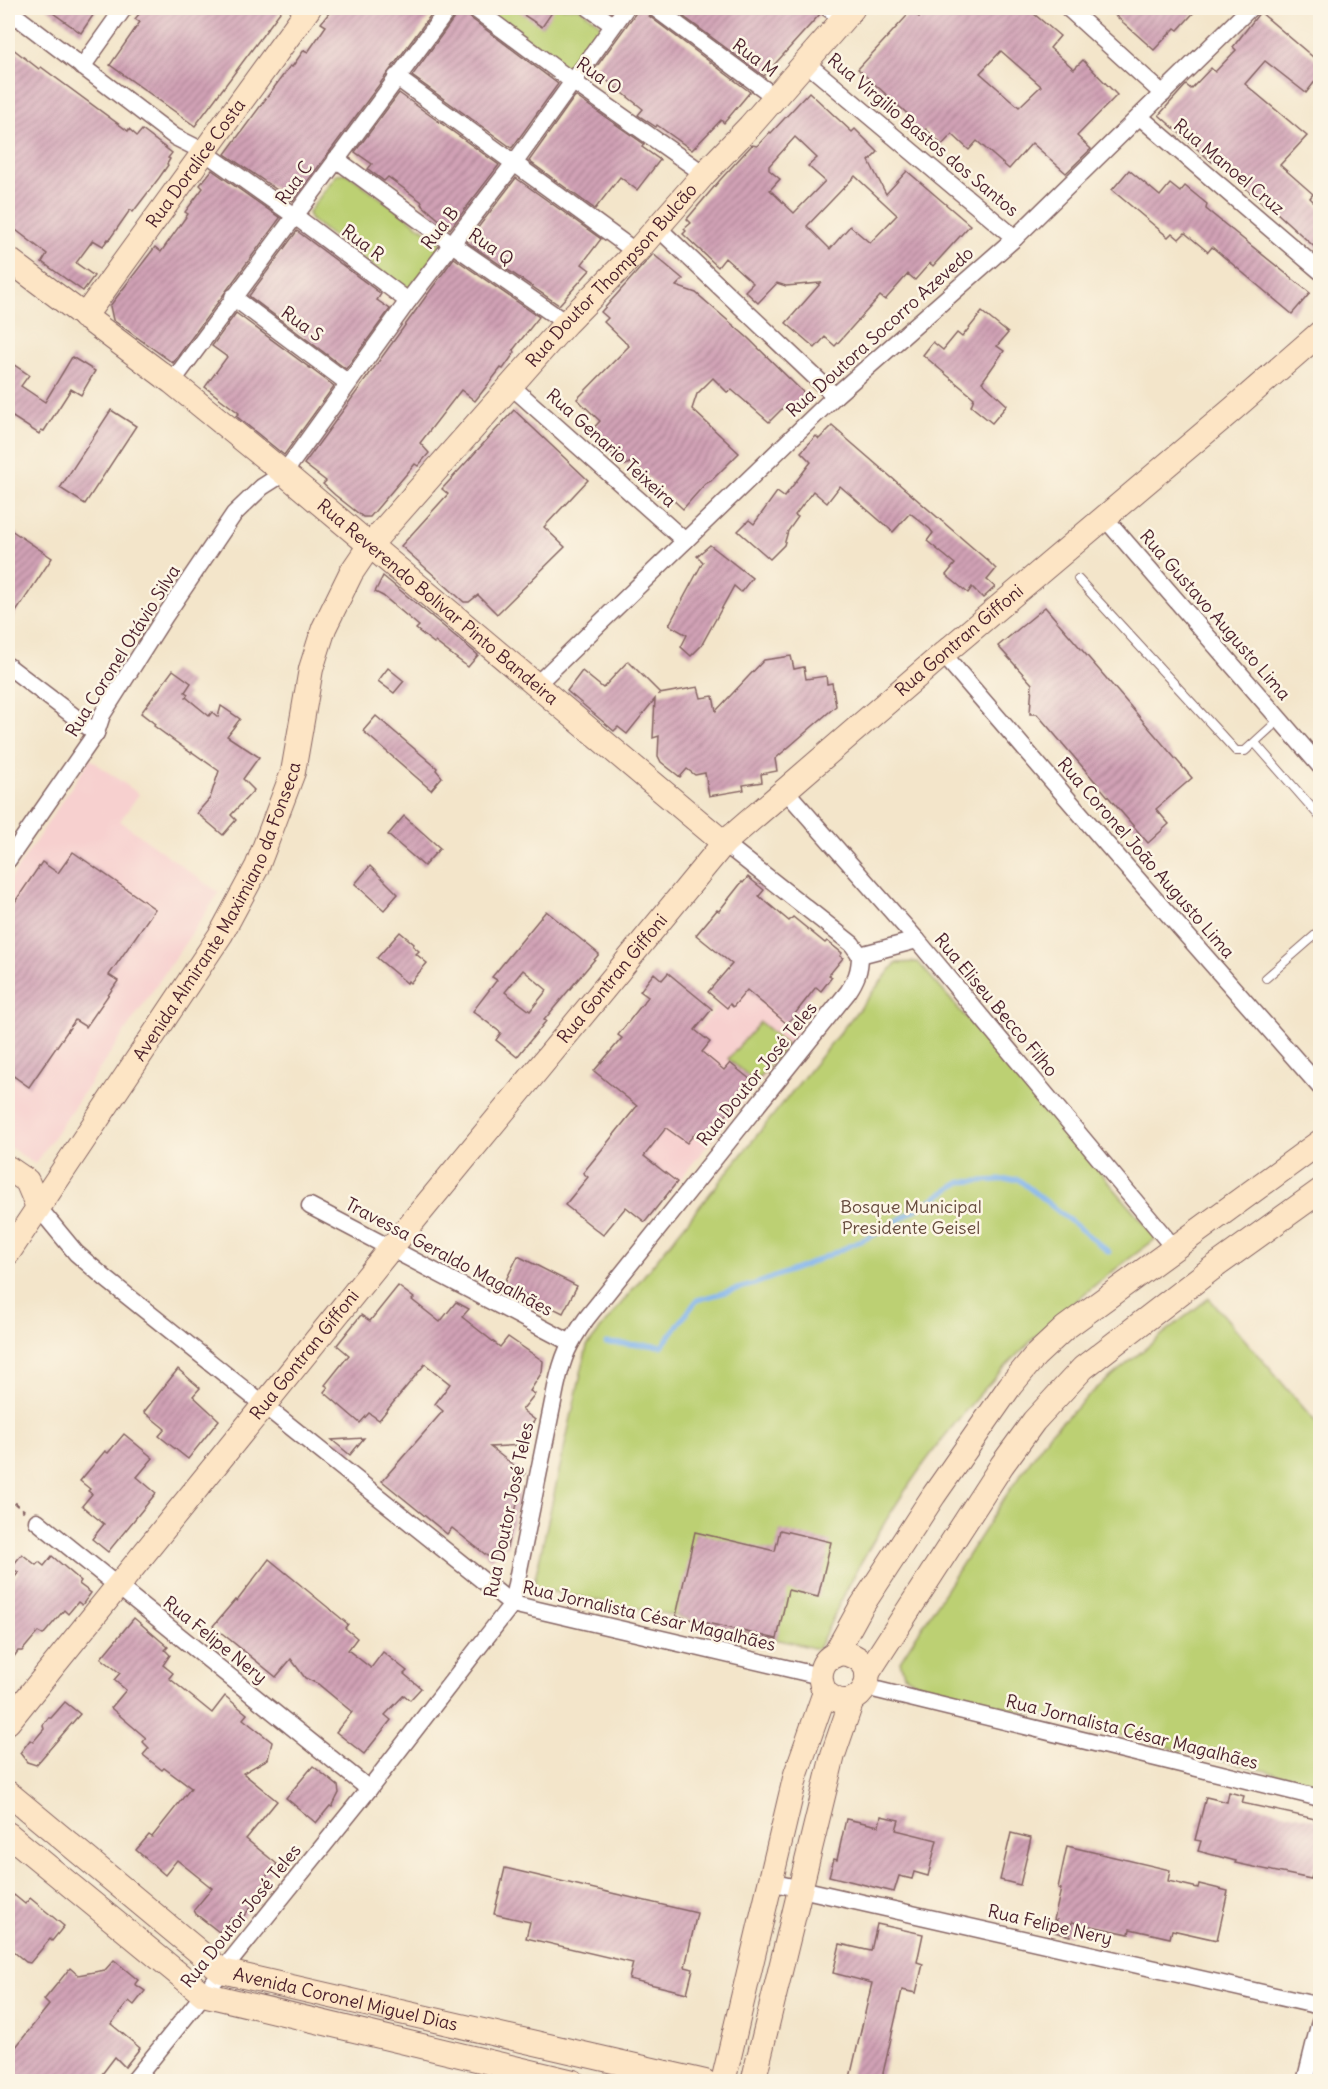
<svg xmlns="http://www.w3.org/2000/svg" width="1328" height="2089" font-family="Delius,sans-serif">
<style>
.built{fill:#f7d0cf}
.green{fill:#bcd073;stroke:#83784f;stroke-width:1.5}
.lines{fill:none;stroke-linecap:round;stroke-linejoin:round}
.stream{stroke:#80b4ed;stroke-width:5}
.building{fill:url(#building-hatch);fill-rule:evenodd}
.lane-casing{stroke:#856463;stroke-width:10}
.street-casing{stroke:#856463;stroke-width:19}
.secondary-casing{stroke:#856463;stroke-width:26}
.path{stroke:#856463;stroke-width:3;stroke-dasharray:4.5 4.5;stroke-linecap:butt}
.lane{stroke:#fff;stroke-width:8}
.street{stroke:#fff;stroke-width:16}
.secondary{stroke:#fde5c5;stroke-width:24}
.labels{text-anchor:middle;stroke-width:5;stroke-linejoin:round;paint-order:stroke}
.street-label{font-size:18px;fill:#4a1f2b;stroke:#fcf5e5}
.park-label{font-size:18px;fill:#664b3d;stroke:#fcf5e5}
</style>
<defs>
<pattern id="building-hatch" width="6" height="6" patternUnits="userSpaceOnUse" patternTransform="scale(1.5)"><rect width="6" height="6" fill="#d1a2b6"/><path d="M-1 1l2-2M0 6l6-6M5 7l2-2" fill="none" stroke="#ac8394"/></pattern>
</defs>
<rect width="100%" height="100%" fill="#fcf5e5"/>
<filter id="ink" filterUnits="userSpaceOnUse"><feTurbulence type="fractalNoise" baseFrequency=".0167" numOctaves="2"/><feDisplacementMap in="SourceGraphic" scale="12" xChannelSelector="R" yChannelSelector="G"/><feConvolveMatrix kernelMatrix="1 2 1 2 8 2 1 2 1" color-interpolation-filters="sRGB"/></filter>
<filter id="wash" filterUnits="userSpaceOnUse"><feTurbulence type="fractalNoise" baseFrequency=".008" numOctaves="4" result="noise"/><feDisplacementMap in="SourceGraphic" scale="24" xChannelSelector="R" yChannelSelector="G"/><feGaussianBlur stdDeviation="1.35" result="paint"/><feColorMatrix in="noise" values="0 0 0 0 0 0 0 0 0 0 0 0 0 0 0 0 0 1.4 0 .05"/><feComposite in="paint" operator="in"/></filter>
<g filter="url(#wash)">
<rect width="100%" height="100%" fill="#f3e5ca"/>
<g class="built">
<path d="M90,759L139,794L120,821L219,893L35,1164L8,1146V883Z"/>
<path d="M737,982L799,1033L645,1222L583,1173Z"/>
</g>
<g class="green">
<path d="M481,8H579L599,23L602,31L571,72Z"/>
<path d="M346,173L440,241L442,247L410,289H403L311,220L308,213L337,174Z"/>
<path d="M918,962L1157,1238C1108,1274 1060,1311 1017,1355C960,1411 910,1478 870,1547C850,1579 835,1614 818,1649L676,1616L533,1588L587,1346L896,963Z"/>
<path d="M760,1022L787,1045L756,1082L728,1059Z"/>
<path d="M1209,1298L1320,1427V1784L923,1687L904,1675L900,1661L1009,1491L1050,1433L1096,1389L1163,1334Z"/>
</g>
<g class="lines">
<path class="stream" d="M606,1343L662,1346L697,1300L755,1284L804,1266L874,1235L961,1182L1018,1179L1109,1252"/>
</g>
<g id="blocks">
<g class="building">
<path d="M46,8H98L81,33Z"/>
<path d="M144,8H283L195,126L110,65L140,22L135,19Z"/>
<path d="M333,8H436L293,201L225,154L290,66L292,67L304,50L308,52L326,26L321,23Z"/>
<path d="M459,8H464L468,16L558,84L512,148L412,76L457,14Z"/>
<path d="M513,8H555L542,27Z"/>
<path d="M636,8H645L649,16L750,92L724,123L721,120L692,150L657,125L656,127L638,115L643,109L594,70L635,14Z"/>
<path d="M672,8H818L820,14L764,76Z"/>
<path d="M908,8L919,17L928,8H1027L1060,36L1050,48L1074,69L1083,60L1117,95L1077,136L1091,149L1066,173L1032,143L1009,169L977,141L969,150L952,134L942,145L926,129L918,136L905,125L912,118L858,69L906,17ZM1001,51L1041,86L1019,107L980,73Z"/>
<path d="M1107,8H1198L1178,30L1175,28L1154,50Z"/>
<path d="M1260,12L1320,63V75L1306,93L1265,61L1245,84L1307,136L1280,165L1313,194L1310,198L1320,208V252L1265,202L1264,205L1242,185L1245,182L1224,162L1220,166L1213,160L1212,162L1159,115L1186,85L1191,89L1211,68L1215,72L1236,50L1233,47Z"/>
<path d="M8,45L39,69L41,67L128,131L129,129L137,136L142,130L172,153L168,158L170,159L167,164L168,165L159,178L133,212L130,210L109,240L108,239L103,246L93,240L76,263L94,276L83,291L42,262L47,254L8,224Z"/>
<path d="M809,92L852,132L855,129L878,152L869,161L886,194L907,171L970,225L933,266L930,263L915,280L908,274L885,300L880,296L835,346L825,337L815,348L786,323L821,283L786,286L777,283L758,303L745,291L753,283L725,258L718,267L683,234L686,231L684,229L691,223L687,219L720,180L752,145L757,146L770,132L771,133ZM795,137L817,158L808,166L825,181L794,213L770,190L780,179L769,170V166ZM855,176L897,215L870,243L850,226L830,249L807,226Z"/>
<path d="M399,93L499,165L450,229L421,204L422,202L388,177L384,181L368,169L372,164L355,152Z"/>
<path d="M575,96L644,144L642,147L660,160L637,190L620,177L595,209L529,161Z"/>
<path d="M212,170L280,218L173,363L113,320L110,306L155,247L161,252L188,214L185,212L203,188L200,185Z"/>
<path d="M1129,170L1160,196L1170,184L1180,192L1185,186L1207,204L1206,209L1310,293L1292,314L1212,247L1208,252L1185,233L1179,239L1172,233L1168,237L1112,190Z"/>
<path d="M516,178L601,239L582,264L590,270L559,305L467,242Z"/>
<path d="M297,231L381,294L377,300L390,309L346,369L249,296Z"/>
<path d="M653,254L683,279L676,286L696,293L748,338L809,398L794,413L786,405L769,422L732,390L727,392L713,378L697,394L692,409L739,453L711,481L705,484L683,509L632,462L625,465L589,433L600,421L577,399L629,346L604,322L608,318L601,312Z"/>
<path d="M454,258L539,317L513,350L515,352L503,369L501,368L475,401L461,390L420,443L429,453L418,466L415,464L370,517H363L335,495L323,484L326,481L304,464Z"/>
<path d="M982,312L1008,333L997,346L1004,351L982,382L1007,405L992,423L971,406L974,398L923,355L933,342L943,350L957,333L962,337Z"/>
<path d="M236,313L334,386L284,455L236,416L239,413L205,387L227,357L212,346Z"/>
<path d="M72,357L95,371L81,395L71,389L44,431L41,430L39,434L8,414V361L29,375L21,386L45,402Z"/>
<path d="M111,410L136,426L85,504L60,488Z"/>
<path d="M514,410L588,480L544,527L565,547L497,614L478,595L469,602H464L401,546L448,494L442,489Z"/>
<path d="M832,426L988,561L996,569L987,580L995,587L983,598L972,587L968,593L946,575L955,564L927,541L933,533L930,529L910,513L893,532L840,486L827,503L813,491L795,515L798,517L788,531L784,545L770,559L738,531L749,520L754,524L777,492L784,497L811,462L801,452L816,436L819,439Z"/>
<path d="M8,528L52,558L8,624Z"/>
<path d="M710,545L752,578L741,592L734,586L701,646L691,656L681,647L687,635L669,625L703,562L697,556Z"/>
<path d="M383,576L478,655L468,667L435,642L434,643L416,629L419,626L383,596L375,592Z"/>
<path d="M1045,607L1192,778L1156,809L1169,824L1148,843L1037,714H1030L1032,684L998,646Z"/>
<path d="M791,656L794,669L804,667L806,679L826,676L827,684L832,683L836,706L775,759L777,771L761,774L762,782L743,785L744,790L709,796L705,773L695,775L687,769L680,777L661,762L658,756L659,736L653,738L655,699L627,734L618,727L614,731L567,691L582,671L603,688L628,661L660,693L659,694L698,687L701,698L713,696L716,711L764,660Z"/>
<path d="M388,668L404,681L394,693L378,681Z"/>
<path d="M173,670L191,683L185,692L188,694L186,697L209,716L212,712L218,717L221,706L240,719L227,736L259,757L243,779L254,790L231,815L236,820L223,835L197,813L210,798L219,771L192,752L191,753L154,726L155,724L141,713Z"/>
<path d="M376,716L437,768L436,770L442,777L431,790L363,731Z"/>
<path d="M404,816L440,848L424,866L388,835Z"/>
<path d="M73,852L155,909L109,975L118,981L86,1027L75,1020L29,1087L8,1072V912L42,862L58,873Z"/>
<path d="M370,866L398,894L384,910L355,884Z"/>
<path d="M748,877L764,890L759,896L789,921L793,917L825,943L827,941L842,953L840,956L843,958L829,975L832,977L821,991L816,987L787,1024L747,990L733,1007L730,1004L727,1008L708,992L732,964L696,935L717,910L719,911L742,882L743,883Z"/>
<path d="M546,911L599,954L544,1020L546,1021L517,1057L496,1040L501,1033L473,1011L497,980L492,977ZM523,970L547,990L530,1011L505,992Z"/>
<path d="M400,932L414,944L413,946L419,951L416,954L427,963L410,983L408,981L407,983L377,958Z"/>
<path d="M654,973L662,980L668,973L712,1009L695,1030L710,1042L702,1052L724,1070L730,1063L751,1080L729,1107L731,1109L723,1119L704,1138L696,1132L687,1143L666,1128L644,1156L677,1182L645,1222L626,1207L603,1235L565,1205L588,1177L583,1173L637,1106L594,1071L622,1038L618,1035L648,997L640,991Z"/>
<path d="M518,1256L577,1286L563,1313L504,1284Z"/>
<path d="M398,1286L414,1298L412,1300L440,1322L456,1302L469,1309L462,1317L500,1347L508,1337L543,1361L542,1372L530,1391L535,1394L522,1410L535,1420L524,1434V1445L490,1447L525,1474L515,1487L520,1491L507,1547L502,1544L491,1559L452,1528L447,1534L382,1481L443,1411L435,1404L450,1384L425,1364L379,1420L369,1413L360,1423L324,1392L328,1387L325,1385L349,1355L337,1345L361,1315L370,1321Z"/>
<path d="M178,1369L200,1388L193,1396L219,1420L188,1459L159,1436L165,1429L144,1412Z"/>
<path d="M124,1434L153,1458L137,1477L156,1493L108,1552L92,1539L104,1524L82,1506L92,1494L88,1491L90,1489L80,1481L105,1451L108,1453Z"/>
<path d="M364,1438L350,1455L332,1440Z"/>
<path d="M780,1530L831,1542L818,1597L788,1590L777,1639L676,1616L695,1532L775,1551Z"/>
<path d="M22,1554L36,1565L39,1562L44,1566L52,1556L81,1581L79,1584L91,1593L82,1605L78,1602L68,1614L64,1610L43,1635L38,1632L22,1651H18L8,1665V1585L19,1572L10,1569Z"/>
<path d="M269,1559L348,1624L345,1628L357,1638L348,1650L371,1668L383,1652L407,1671L404,1674L421,1688L410,1700L404,1695L385,1715L391,1720L364,1754L336,1732L352,1712L318,1684L305,1678L291,1659L276,1677L213,1626L235,1600L237,1601Z"/>
<path d="M134,1618L168,1647L165,1650L170,1655L163,1665L173,1673L169,1678L212,1713L225,1696L247,1714L243,1719L272,1742L268,1759L243,1773L277,1801L246,1839L277,1864L263,1880L269,1885L238,1923L231,1918L219,1932L196,1914L194,1910L212,1888L177,1860L165,1875L136,1850L149,1835L152,1837L191,1788L164,1768L162,1770L143,1755L149,1748L143,1742L146,1738L111,1708L126,1690L114,1680L120,1673L101,1658Z"/>
<path d="M65,1702L80,1714L36,1765L27,1762L20,1753L30,1740L33,1742L44,1729L43,1725L48,1718H51Z"/>
<path d="M313,1766L338,1786L339,1793L332,1807L330,1806L316,1823L286,1798Z"/>
<path d="M1229,1792L1244,1796L1242,1803L1320,1820V1851H1318L1311,1879L1235,1863L1236,1861L1198,1851L1201,1841L1195,1840L1206,1797L1227,1802Z"/>
<path d="M881,1816L899,1820L896,1830L937,1840L928,1876L914,1872L912,1879L899,1876L894,1892L829,1876L834,1859L837,1860L846,1819L879,1826Z"/>
<path d="M1011,1833L1031,1838L1020,1885L1000,1880Z"/>
<path d="M1067,1846L1170,1870L1168,1881L1198,1888L1199,1884L1228,1891L1217,1940L1172,1930L1170,1938L1130,1929L1129,1934L1072,1922L1070,1936L1054,1932L1057,1920H1054L1061,1889L1058,1888Z"/>
<path d="M505,1868L697,1913L685,1967L693,1969L687,1993L629,1979L633,1963L526,1938L530,1922L494,1914Z"/>
<path d="M14,1895L25,1904L30,1898L64,1926L52,1941L50,1939L30,1963L26,1962L8,1947V1903Z"/>
<path d="M877,1924L923,1934L917,1962L923,1964L916,1993L902,1990L881,2082H849L872,1983L833,1973L840,1944L871,1951Z"/>
<path d="M114,1960L138,1980L135,1984L145,1991L134,2005L129,2001L111,2024L140,2048L125,2067L115,2057L96,2082H22L8,2070V2057L49,2005L44,2000L70,1968L78,1975L105,1970Z"/>
</g>
</g>
</g>
<g filter="url(#ink)">
<use href="#blocks" fill-opacity="0" stroke="#856463" stroke-width="1.5"/>
<g class="lines">
<defs>
<g id="lane">
<path d="M1078,579L1236,751H1245L1280,719"/>
<path d="M1255,743L1320,817"/>
<path d="M1266,978L1320,931"/>
</g>
<g id="street">
<path d="M474,8L572,81L704,174"/>
<path d="M589,8L613,25"/>
<path d="M655,8L775,97"/>
<path d="M828,8L843,18"/>
<path d="M1068,8L1163,94"/>
<path d="M8,10L175,137L203,151L295,216L408,301"/>
<path d="M805,62L1015,238"/>
<path d="M82,67L124,8"/>
<path d="M396,77L636,252"/>
<path d="M1140,117L1320,271"/>
<path d="M336,159L452,244L566,323"/>
<path d="M657,227L835,396"/>
<path d="M233,297L348,383"/>
<path d="M172,382L449,8"/>
<path d="M510,385L685,541"/>
<path d="M1104,517L1320,766"/>
<path d="M943,654L1109,847L1320,1087"/>
<path d="M8,666L96,733"/>
<path d="M536,685L835,396L1015,238L1250,8"/>
<path d="M785,790L917,940L1174,1248"/>
<path d="M724,843L852,944L860,955"/>
<path d="M8,860L96,733L102,715L165,616L234,514L262,487L284,473L408,301L515,162L626,8"/>
<path d="M860,955L917,940"/>
<path d="M310,1206L569,1342"/>
<path d="M38,1207L76,1253L105,1278L512,1604L820,1676"/>
<path d="M37,1521L369,1789"/>
<path d="M865,1687L1320,1798"/>
<path d="M770,1882L1320,2006"/>
<path d="M133,2082L369,1789L512,1604L556,1387C563,1356 568,1345 586,1319L848,992C856,980 860,971 860,955"/>
<path d="M1305,2082L1320,2021"/>
</g>
<g id="secondary">
<path id="s1" d="M8,259L172,382L284,473L724,843"/>
<path id="s2" d="M84,317L309,8"/>
<path d="M8,1168L27,1181L38,1207"/>
<path id="s3" d="M8,1253L221,934L257,867L293,772L311,669L324,628L351,573L370,545L566,323L636,252L704,174L750,126L853,8"/>
<path d="M834,1656L861,1607L934,1495L1010,1386L1035,1356L1065,1328L1320,1142"/>
<path d="M867,1674L1002,1465L1034,1421L1083,1368L1210,1270L1320,1191"/>
<path id="s4" d="M8,1722L390,1249L724,843L943,654L1233,409L1320,333"/>
<path id="s5" d="M8,1793L222,1971L705,2082"/>
<path d="M8,1834L203,1994L573,2082"/>
<path d="M723,2082L796,1774L825,1692C817,1678 820,1659 837,1654C843,1653 850,1654 855,1657C885,1673 855,1721 825,1692"/>
<path d="M753,2082L833,1755L852,1700"/>
</g>
</defs>
<use href="#lane" class="lane-casing"/>
<use href="#street" class="street-casing"/>
<use href="#secondary" class="secondary-casing"/>
<path class="path" d="M8,1497L24,1511"/>
<use href="#lane" class="lane"/>
<use href="#street" class="street"/>
<use href="#secondary" class="secondary"/>
</g>
</g>
<g class="labels">
<g class="street-label">
<text transform="translate(755 58) rotate(37)" y="6">Rua M</text>
<text transform="translate(599 76) rotate(35)" y="6">Rua O</text>
<text transform="translate(923 135) rotate(40)" y="6">Rua Virgilio Bastos dos Santos</text>
<text dy="6" stroke="none"><textPath href="#s2" startOffset="190">Rua Doralice Costa</textPath></text>
<text transform="translate(1229 167) rotate(40)" y="6">Rua Manoel Cruz</text>
<text transform="translate(294 183) rotate(-54)" y="6">Rua C</text>
<text transform="translate(440 228) rotate(-52)" y="6">Rua B</text>
<text transform="translate(363 243) rotate(37)" y="6">Rua R</text>
<text transform="translate(491 247) rotate(35)" y="6">Rua Q</text>
<text dy="6" stroke="none"><textPath href="#s3" startOffset="1166">Rua Doutor Thompson Bulcão</textPath></text>
<text transform="translate(302 324) rotate(36)" y="6">Rua S</text>
<text transform="translate(880 332) rotate(-42)" y="6">Rua Doutora Socorro Azevedo</text>
<text transform="translate(611 448) rotate(42)" y="6">Rua Genario Teixeira</text>
<text dy="6" stroke="none"><textPath href="#s1" startOffset="550">Rua Reverendo Bolivar Pinto Bandeira</textPath></text>
<text transform="translate(1215 615) rotate(49)" y="6">Rua Gustavo Augusto Lima</text>
<text dy="6" stroke="none"><textPath href="#s4" startOffset="1444">Rua Gontran Giffoni</textPath></text>
<text transform="translate(123 651) rotate(-58)" y="6">Rua Coronel Otávio Silva</text>
<text transform="translate(1146 858) rotate(49)" y="6">Rua Coronel João Augusto Lima</text>
<text dy="6" stroke="none"><textPath href="#s3" startOffset="402">Avenida Almirante Maximiano da Fonseca</textPath></text>
<text dy="6" stroke="none"><textPath href="#s4" startOffset="958">Rua Gontran Giffoni</textPath></text>
<text transform="translate(996 1005) rotate(50)" y="6">Rua Eliseu Becco Filho</text>
<text transform="translate(757 1074) rotate(-51)" y="6">Rua Doutor José Teles</text>
<text transform="translate(449 1257) rotate(28)" y="6">Travessa Geraldo Magalhães</text>
<text dy="6" stroke="none"><textPath href="#s4" startOffset="472">Rua Gontran Giffoni</textPath></text>
<text transform="translate(509 1510) rotate(-78)" y="6">Rua Doutor José Teles</text>
<text transform="translate(649 1616) rotate(13)" y="6">Rua Jornalista César Magalhães</text>
<text transform="translate(215 1640) rotate(39)" y="6">Rua Felipe Nery</text>
<text transform="translate(1132 1732) rotate(14)" y="6">Rua Jornalista César Magalhães</text>
<text transform="translate(241 1916) rotate(-51)" y="6">Rua Doutor José Teles</text>
<text transform="translate(1050 1925) rotate(13)" y="6">Rua Felipe Nery</text>
<text dy="6" stroke="none"><textPath href="#s5" startOffset="405">Avenida Coronel Miguel Dias</textPath></text>
</g>
<g class="park-label">
<text x="911" y="1213">Bosque Municipal<tspan x="911" dy="21">Presidente Geisel</tspan></text>
</g>
</g>
<rect width="1328" height="2089" fill="none" stroke="#fcf5e5" stroke-width="30"/>
</svg>
